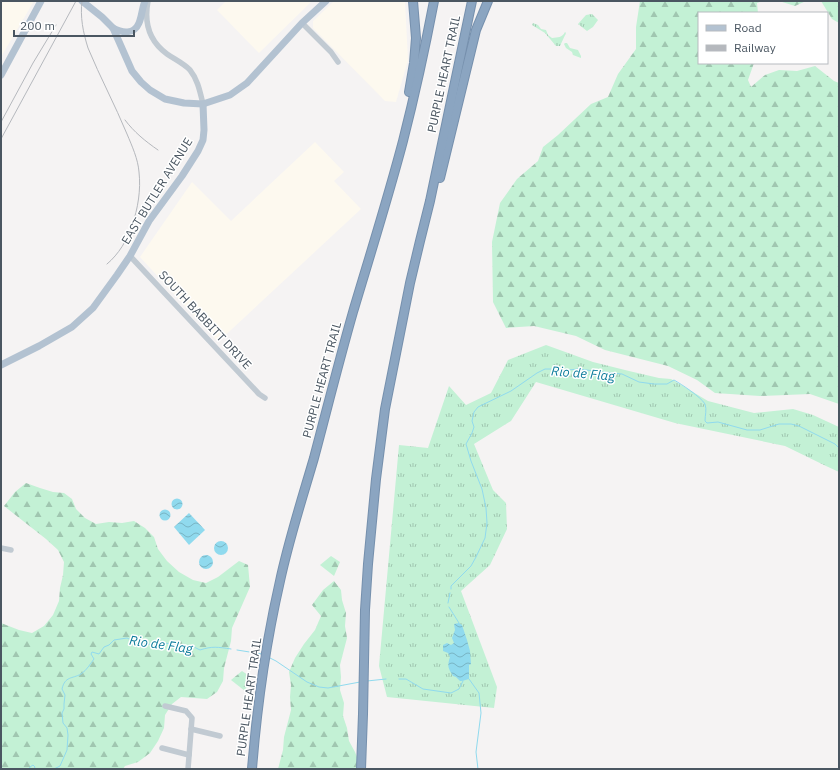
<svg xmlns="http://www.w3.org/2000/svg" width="840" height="770" font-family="'IBM Plex Sans',sans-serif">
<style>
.commercial{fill:#fdf9ef}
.grass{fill:url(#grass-tufts)}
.forest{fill:url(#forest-firs)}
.water{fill:url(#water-waves)}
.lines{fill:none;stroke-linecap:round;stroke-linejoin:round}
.stream{stroke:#90daee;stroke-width:1}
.highway-casing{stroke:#7690ad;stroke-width:10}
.minor{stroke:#c1cad2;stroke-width:5.5}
.major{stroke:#b3c2d1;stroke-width:7}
.highway{stroke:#8ba5c1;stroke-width:8}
.rail{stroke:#b5b8bd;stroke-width:1}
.labels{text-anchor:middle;stroke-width:3;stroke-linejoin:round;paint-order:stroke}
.street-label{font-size:12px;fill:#4a5661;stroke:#fff}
.water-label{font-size:13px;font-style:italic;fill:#0c7c9b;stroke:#fff}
</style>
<defs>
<pattern id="grass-tufts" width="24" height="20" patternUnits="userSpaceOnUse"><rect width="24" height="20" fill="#c3f1d5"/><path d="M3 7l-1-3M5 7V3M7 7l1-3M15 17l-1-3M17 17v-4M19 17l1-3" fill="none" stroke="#a0c6b0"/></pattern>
<pattern id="forest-firs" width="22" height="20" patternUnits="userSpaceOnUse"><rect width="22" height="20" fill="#c3f1d5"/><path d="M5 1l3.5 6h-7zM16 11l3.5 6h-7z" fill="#a0c6b0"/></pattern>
<pattern id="water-waves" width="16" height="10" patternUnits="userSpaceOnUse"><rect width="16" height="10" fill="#90daee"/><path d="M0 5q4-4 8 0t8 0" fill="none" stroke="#78b4c4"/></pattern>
</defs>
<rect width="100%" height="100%" fill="#f5f3f3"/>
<g class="commercial">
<path d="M1,1H34L1,57Z"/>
<path d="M226,1H312L259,53L217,10Z"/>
<path d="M334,1H405L408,60L396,102L385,101L313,28V21Z"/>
<path d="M315,142L344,172L334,181L361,209L218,342L140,257L192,182L231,221Z"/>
</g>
<g class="grass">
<path d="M592,14L598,20L593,27L587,31L578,24L586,15Z"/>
<path d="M533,23L538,25L541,29L546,30L548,35L552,38C558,37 562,38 565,32L566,33L560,46H556L545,33L532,25Z"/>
<path d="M565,43H567L570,48L578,50L581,56V58L573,55L572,52L566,48L564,44Z"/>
<path d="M546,345L593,362L629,371L659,378L671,379L708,401L754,413L793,409L813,415L839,427V472L826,466L785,446L675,423L536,382L511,421L474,444L493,490L506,503L507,529L490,565L461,591L497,687L494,708L387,697L379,666L399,445L428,448L449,386L466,405L491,393L508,360Z"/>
</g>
<g class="forest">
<path d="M640,1H763L757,3L758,13H699V63H754L748,80L751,87L765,75L779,70L797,71L815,66L834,81L839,83V404L810,394L760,396L715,393L697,380L668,366L605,350L576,336L534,326L506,328L493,302L492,242L500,203L517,179L538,161L543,147L558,135L591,104L608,97L618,74L636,49V27Z"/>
<path d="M779,1H806L795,6Z"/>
<path d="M821,1H839V23L832,19Z"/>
<path d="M26,483L40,488L53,492L64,493L72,499L76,509L85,518L96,524L109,522L122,523L134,521L145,528L154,537L158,549L167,561L179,572L193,580L206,583L218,577L239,561L248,565L250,587L232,628L231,641L224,668L223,681L217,692L207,699L181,697L172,704L165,715L164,728L158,741L150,753L138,762L125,766L123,769H1V623L19,630L32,633L44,626L53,615L59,601L60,588L63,575L64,562L58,550L46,539L4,506L15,492Z"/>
<path d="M331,556L340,562L334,576L320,565Z"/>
<path d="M334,581L341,590L342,600L346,613L345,626L347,638L340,665L341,677L340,690L344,703L343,716L347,728L349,741L355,752L359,762L356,769H278L283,750L284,737L291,710L290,697L291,685L289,672L295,658L304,644L315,630L321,616L312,605L323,590Z"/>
<path d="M242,671L251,677L245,691L231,680Z"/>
</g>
<g class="water">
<circle cx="177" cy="504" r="5.5"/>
<circle cx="165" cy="515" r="5.5"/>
<path d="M189,513L205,530L189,545L174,527Z"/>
<circle cx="221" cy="548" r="7"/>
<circle cx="206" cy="562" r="7"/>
<path d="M459,623L462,625L467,640L470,651L471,664L469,665V679L462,681H460L456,677L453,676C448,668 447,666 450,657L448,653L443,651V645L447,643L451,645L454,643L452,638L455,630L454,624Z"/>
</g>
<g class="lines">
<g class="stream">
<path d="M451,589V586L471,566L476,557L485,538L487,523L486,508L482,489L471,461L466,444L472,433L474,427L472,421L474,412L478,407L511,391L537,373L545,369H551L559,371L578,369L603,372L622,374L639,382L654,384H667L674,380C681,384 701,397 705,404C707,410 705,415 705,421L707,423L718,422L747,430H760L779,424H791L799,426L835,444L839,448"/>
<path d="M448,603L450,593"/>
<path d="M449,607L459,623"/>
<path d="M237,650L262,654"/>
<path d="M268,657L276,661L307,682L319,687L328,688L360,682"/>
<path d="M399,679H406L423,689L451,693L459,689L463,681"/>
<path d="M469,679L479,693L481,713L476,752L478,769"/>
<path d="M367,681L386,679"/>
<path d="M29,769L30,767L33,765L35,767L34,769"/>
<path d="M54,769L60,766L67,750L68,735L67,728L63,723L62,713L64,709V704L65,695L62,689C65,676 72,679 81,674C87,670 90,664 94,659L91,654L92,652L99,654L104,647L109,645L114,640L127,638L138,643L155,645L164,643L194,647L200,650C212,646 218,647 231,649"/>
</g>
<defs>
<g id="highway">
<path d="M409,92L414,63L416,38L413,1"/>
<path d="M440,178L476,30L488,1"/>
<path d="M252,769C257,706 266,642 280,581C289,539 302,499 314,458C327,409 339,361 353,312C370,255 388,198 403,141C415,94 425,48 434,1"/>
<path d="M361,769L363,714L365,610L368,564L376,479L385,409L410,283L420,241L430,201L472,1"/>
</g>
</defs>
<use href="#highway" class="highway-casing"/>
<g class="minor">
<path d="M148,1C144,22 149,41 167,54C174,59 183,63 190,70C198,80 200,92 203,104"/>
<path d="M302,23L331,52L338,62"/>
<path d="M130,256L259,394L265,398"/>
<path d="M1,548L11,550"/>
<path d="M165,706L186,711L192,718L188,769"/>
<path d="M191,729L220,736"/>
<path d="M162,748L189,755"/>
</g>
<g class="major">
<path d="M82,1L102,17L113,28L132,71L141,82L150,90L165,99L184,103L203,104L230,95L247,83L302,23L326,1"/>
<path d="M113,28C122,33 134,35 139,23C142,16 142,8 145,1"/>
<path d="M1,75L41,1"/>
<path d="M1,365L39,346L72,327L93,308L117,275L130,256L149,221L182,176L198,151L203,140L204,130L203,104"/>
</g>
<use href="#highway" class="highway"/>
<g class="rail">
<path d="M82,1C80,17 83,32 88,48C100,77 115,105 127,134C132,146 138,159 139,172C141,190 138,208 132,226C127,240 119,254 107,264"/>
<path d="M125,120C134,132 145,141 158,150"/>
<path d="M1,122L33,63L56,25"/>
<path d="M1,139L76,1"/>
</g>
</g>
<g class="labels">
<g class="street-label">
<text transform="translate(444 74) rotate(-78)" y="4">PURPLE HEART TRAIL</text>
<text transform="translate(157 191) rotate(-58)" y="4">EAST BUTLER AVENUE</text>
<text transform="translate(205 320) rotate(47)" y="4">SOUTH BABBITT DRIVE</text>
<text transform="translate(322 380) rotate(-75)" y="4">PURPLE HEART TRAIL</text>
<text transform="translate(249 697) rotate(-82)" y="4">PURPLE HEART TRAIL</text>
</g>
<g class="water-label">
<text transform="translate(583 373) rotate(5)" y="5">Rio de Flag</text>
<text transform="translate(161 644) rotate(8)" y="5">Rio de Flag</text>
</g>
</g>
<rect width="840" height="770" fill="none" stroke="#4a5661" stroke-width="4"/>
<rect x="698" y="12" width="130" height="52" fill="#ffffff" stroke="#b7bbc0"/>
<rect x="706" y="25" width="20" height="6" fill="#b3c2d1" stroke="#b7bbc0"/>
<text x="734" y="32" font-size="12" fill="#4a5661">Road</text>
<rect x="706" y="45" width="20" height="6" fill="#b5b8bd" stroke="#b7bbc0"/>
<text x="734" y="52" font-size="12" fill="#4a5661">Railway</text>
<path d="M14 30v6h120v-6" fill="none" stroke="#4a5661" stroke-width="2"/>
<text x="20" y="30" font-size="12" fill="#4a5661" stroke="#ffffff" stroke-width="3" paint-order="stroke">200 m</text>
</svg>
